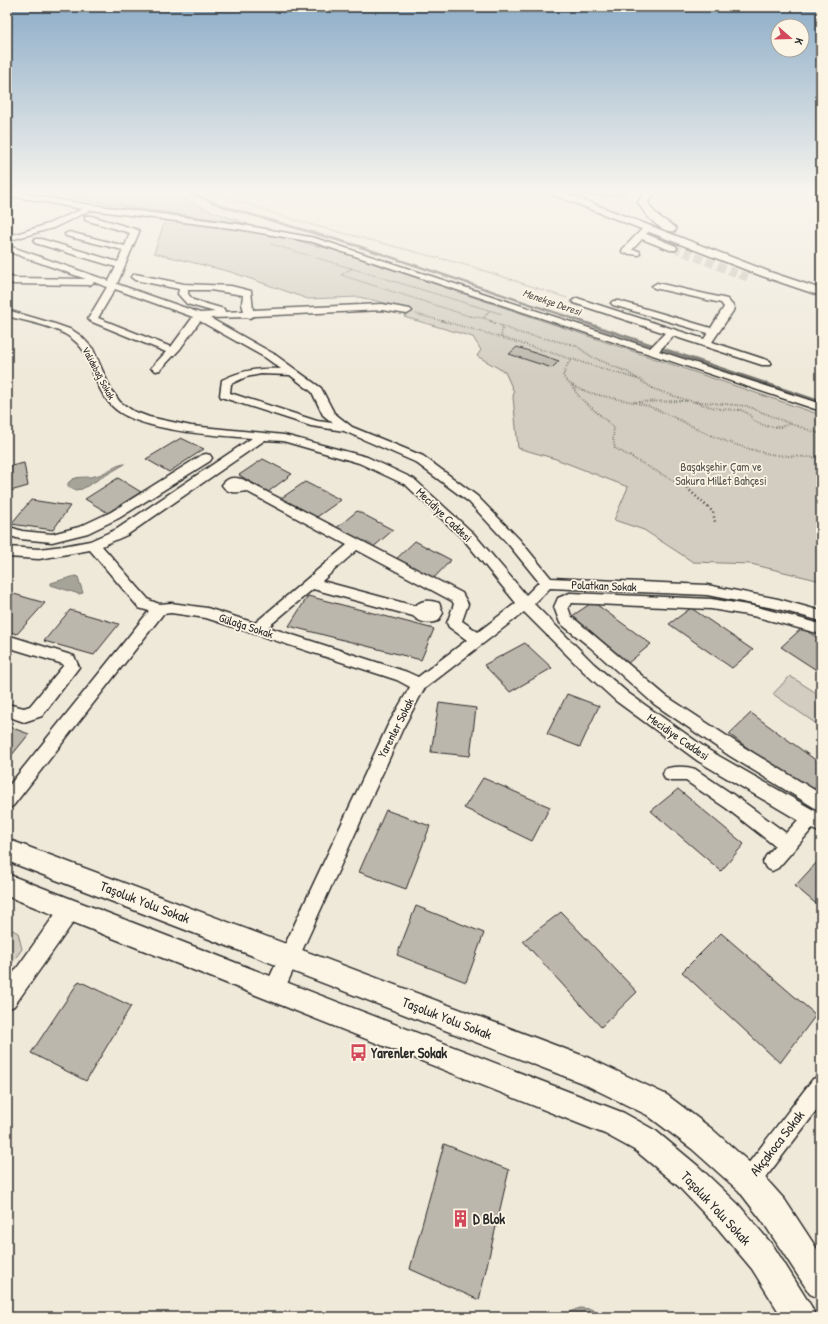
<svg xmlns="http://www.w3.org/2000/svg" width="828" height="1324" font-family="'Patrick Hand',sans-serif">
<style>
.green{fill:#d2cdc0;stroke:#7e7c76}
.water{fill:#a6a399;stroke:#75736d}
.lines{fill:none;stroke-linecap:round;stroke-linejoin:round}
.stream-far1{stroke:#75736d;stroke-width:2.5}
.stream{stroke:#75736d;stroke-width:3}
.building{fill:#bcb7ac;stroke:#2b2b2b}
.minor-tunnel{stroke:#c8c3b7;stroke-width:8;stroke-dasharray:8 4;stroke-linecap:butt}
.minor-casing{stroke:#2b2b2b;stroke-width:3}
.major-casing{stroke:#2b2b2b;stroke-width:3}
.path-far2{stroke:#2b2b2b;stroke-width:1.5;stroke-dasharray:0.5 1.5;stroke-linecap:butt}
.path-far1{stroke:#2b2b2b;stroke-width:2;stroke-dasharray:0.5 2;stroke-linecap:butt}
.path{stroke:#2b2b2b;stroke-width:2.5;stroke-dasharray:1 3;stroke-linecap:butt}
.minor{fill:#fcf5e5;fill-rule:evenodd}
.major{fill:#fcf5e5;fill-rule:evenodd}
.labels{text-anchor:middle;stroke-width:3.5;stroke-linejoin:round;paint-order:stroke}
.far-street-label{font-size:10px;fill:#2b2b2b;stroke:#fcf5e5}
.far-water-label{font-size:11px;font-style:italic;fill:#565552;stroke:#fcf5e5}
.park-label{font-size:12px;fill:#555450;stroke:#fcf5e5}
.street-label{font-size:12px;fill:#2b2b2b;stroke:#fcf5e5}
.near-street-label{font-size:14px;fill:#2b2b2b;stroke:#fcf5e5}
.near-poi-label{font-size:14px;font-weight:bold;fill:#2b2b2b;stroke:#fcf5e5;text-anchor:start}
</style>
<rect width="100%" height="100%" fill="#efe9da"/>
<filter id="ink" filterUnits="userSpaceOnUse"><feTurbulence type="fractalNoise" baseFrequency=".025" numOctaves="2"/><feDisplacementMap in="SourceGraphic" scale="8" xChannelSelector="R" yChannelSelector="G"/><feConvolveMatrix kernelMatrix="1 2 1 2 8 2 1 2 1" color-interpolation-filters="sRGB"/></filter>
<g filter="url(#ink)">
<g class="green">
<path d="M31,191H164L214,212L248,224L143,209Z"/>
<path d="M165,220L269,234L334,250L821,415V581L751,564L693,562L644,530L614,520L628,487L556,459L518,448L513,397L514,392L505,372L477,356L481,350L473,337L404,317L411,309L359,297L308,299L231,272L154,253Z"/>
<path d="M790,676L821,696V727L773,694Z"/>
<path d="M7,927L18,933L22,949L7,970Z"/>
</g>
<g class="water">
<path d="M125,464L82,489L75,490L68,487V483C76,474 85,479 95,476C106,474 113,465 125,464Z"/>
<path d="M75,576L78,577L83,593L79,594L51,585V583Z"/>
<path d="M580,1308L591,1309L604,1317H564L569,1312Z"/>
</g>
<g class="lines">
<path class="stream-far1" d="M186,191L225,207L358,246L583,322"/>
<path class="stream" d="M580,321L821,402"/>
</g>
<g class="building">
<path d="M517,347L559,361L552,368L509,354Z"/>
<path d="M181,438L204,449L169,472L146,459Z"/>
<path d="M263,459L292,474L268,492L239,475Z"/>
<path d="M24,463L28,486L7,492V467Z"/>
<path d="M118,478L141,492L108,513L85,499Z"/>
<path d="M305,482L341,500L314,519L280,499Z"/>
<path d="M31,500L70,506L53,530L11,524Z"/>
<path d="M357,511L393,530L370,550L334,530Z"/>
<path d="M415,541L451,560L431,581L393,562Z"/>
<path d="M7,592L45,603L17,634L7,631Z"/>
<path d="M308,596L434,629L421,660L289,626Z"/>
<path d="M593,602L651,644L628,663L569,618Z"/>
<path d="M691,608L753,650L732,668L669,624Z"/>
<path d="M70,610L119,624L94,655L44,641Z"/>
<path d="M802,628L821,640V673L781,647Z"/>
<path d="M525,643L552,668L510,692L484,665Z"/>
<path d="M567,694L599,706L580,747L547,734Z"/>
<path d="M439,703L476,708L470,756L431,752Z"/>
<path d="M751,713L821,764V781L809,794L729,734Z"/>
<path d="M7,726L29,734L7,761Z"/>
<path d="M483,778L550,807L532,841L464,808Z"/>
<path d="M678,789L744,844L721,871L651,811Z"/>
<path d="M386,810L430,826L406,889L359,872Z"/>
<path d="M820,859L821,860V908L795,886Z"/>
<path d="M416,906L484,933L466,982L397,955Z"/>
<path d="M561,912L637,992L601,1027L523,941Z"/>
<path d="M721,933L816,1015L780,1063L682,972Z"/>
<path d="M79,981L131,1006L86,1081L31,1053Z"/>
<path d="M444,1144L509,1170L479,1300L410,1269Z"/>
</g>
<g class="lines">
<path class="minor-tunnel" d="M673,248L751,279"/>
<defs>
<g id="minor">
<path d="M7,191L84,204L238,224L315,238L650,348L665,333L574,303L572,301L577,298L580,299L704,339L708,333L613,305L611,303L613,301H619L711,328L724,307L721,303L654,288L652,286L657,283L727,299L734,307L733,311L712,342L770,361L771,363L770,365H762L673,336L659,351L821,404V411L313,242L238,229L91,210L53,228L7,241V237L48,224L82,209L7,195Z"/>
<path d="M85,216H91L138,230L139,232L117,284L200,313L215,312L187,304L178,294L179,289L135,280L131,277L135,274L184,284L231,286L251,291L253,310L382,304L410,309L412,311L407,314L382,310L254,316L250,318L246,317L210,318L274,354L321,388L334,413L352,427L423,456L477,496L519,539L551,578L707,585L778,599L821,611V621L778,609L707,595L550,588L534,604L594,664L628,693L710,751L817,812L821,816V833L812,829L778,868L772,871L766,868L763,862L766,856L775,846L726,808L686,781H671L665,779L663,774L665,769C674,766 686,766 695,769L738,798L786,833L798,820L698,761L616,701L584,672L524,612L424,689L403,728L281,997L274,1000L267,997L264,990L267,983L388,725L410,687L397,680L206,618L171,613L163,614L13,806L7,809V788L149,611L139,608L90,550L39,559L7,557V547L39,549L63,546L90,541L117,529L252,438C217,435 137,432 112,406C101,395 95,378 89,363C87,359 86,354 83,350C68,327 31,323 7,316V310L55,324L72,330L81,336L93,349L111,390L120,402L133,411L149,417L191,426L284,435L367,457L414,479L474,534L526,595L539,582L509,545L469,502L415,462L344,431L311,426L221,397L220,395L222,380C243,370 257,368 281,369L266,358L200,321L180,349L160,370L156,371L151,368L166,352L90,321L88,319L107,287L94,282L90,285L14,284L7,282V276L14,278L86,279L7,251V247L9,246L109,281L116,267L35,243L34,241L35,239H41L118,262L123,250L66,236L65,234L69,232L125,246L130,233L85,220ZM115,289L193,317L171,347L98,318ZM188,290H210L243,295L242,304L244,311L225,312L224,309L193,300L188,294ZM261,374L290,375L312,392L323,415L333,423L317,421L230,393L231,384L246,377ZM265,440L283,441L359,463L406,485L464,540L516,603L478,632L462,621L468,604L462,593L242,479C233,477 228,477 222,485C228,494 236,493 246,491L347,545L255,623L207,608L171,603L159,604L149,600L102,546L127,535ZM357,550L452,601L454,604L447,623L449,627L467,640L418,677L407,672L268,627L313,589L413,616C420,623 429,624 438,621L443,613L439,603C430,600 423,599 415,606L322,581Z"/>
<path d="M645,226H651L652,228L646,234L676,246L677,248L676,250H670L642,239L632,250L639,251L640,253L639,255L623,253L622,251L623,249Z"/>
<path d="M206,454L210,455L212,458L210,461L119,518L88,533L52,542L20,539L7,535V526L22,531L52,534L79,527L111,512L202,455Z"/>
<path d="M570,593L711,599L753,606L821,624V634L753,616L711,609L572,603L568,607L571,616L666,696L742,746L821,794V811L815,808L730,756L654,704L590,647L560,623L554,607L558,598Z"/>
<path d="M7,635L74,656L79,667L42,716L24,722L7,716V704L24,708L30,706L63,666V664L7,647Z"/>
<path d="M70,901L77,903L79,910L77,917L14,1006L7,1009V982L63,903Z"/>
<path d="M821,1076V1105L757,1189L749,1193L741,1189L737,1181L741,1173L813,1079Z"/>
</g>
<g id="major">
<path d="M547,191H560L770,272L821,289V296L762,276L549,193Z"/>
<path d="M577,191H626C620,196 583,196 577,191Z"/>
<path d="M646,191H656L648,202C653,214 664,220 675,227L676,229L675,231C661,234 643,213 638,202Z"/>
<path d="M7,839L589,1058L667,1095L712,1129L759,1171L785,1200L821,1255V1299L810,1294L763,1222L739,1191L692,1149L647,1115L582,1083L7,861Z"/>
<path d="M7,874L624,1113L656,1131L698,1166L738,1204L774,1247L811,1306L816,1317H782L752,1269L716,1226L678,1186L636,1151L605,1134L7,896Z"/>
</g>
</defs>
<use href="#minor" class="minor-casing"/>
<use href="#major" class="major-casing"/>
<g class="path-far2">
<path d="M208,191L301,222L473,267L567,298"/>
<path d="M271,244L502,314"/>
<path d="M352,268L341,275L469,316L484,318L493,322"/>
<path d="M416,314L446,322"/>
<path d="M484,318L489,311"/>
</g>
<g class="path-far1">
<path d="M442,321C508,338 572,360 637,379"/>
<path d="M490,321L519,333L575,345L592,357L627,372L654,389L665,393L690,401L747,406L791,424L821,434"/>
<path d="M501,337L503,326"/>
<path d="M571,360L567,365L563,376C573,395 621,398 641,404C662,410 680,421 700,430C718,439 738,446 757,451C777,457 800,456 821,458"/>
<path d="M572,386L580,398L614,427L613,439L615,448L688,489"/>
<path d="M634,402L687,401"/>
<path d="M694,402L719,409L741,410L749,414L754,421L766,426L780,427L790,424"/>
</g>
<path class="path" d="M687,488L713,512L715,522"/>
<use href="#minor" class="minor"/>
<use href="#major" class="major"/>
</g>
</g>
<linearGradient id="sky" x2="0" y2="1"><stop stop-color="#8dadc8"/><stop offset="0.51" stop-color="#f8f5ee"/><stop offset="1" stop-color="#f8f5ee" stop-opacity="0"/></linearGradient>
<rect width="828" height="376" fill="url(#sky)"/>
<defs>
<symbol id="bus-bare" viewBox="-9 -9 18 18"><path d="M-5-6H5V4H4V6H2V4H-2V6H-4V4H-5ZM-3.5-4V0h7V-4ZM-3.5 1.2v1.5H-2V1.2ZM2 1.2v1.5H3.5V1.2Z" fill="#d1495b" stroke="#fcf5e5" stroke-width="2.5" paint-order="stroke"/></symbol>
<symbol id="building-bare" viewBox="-9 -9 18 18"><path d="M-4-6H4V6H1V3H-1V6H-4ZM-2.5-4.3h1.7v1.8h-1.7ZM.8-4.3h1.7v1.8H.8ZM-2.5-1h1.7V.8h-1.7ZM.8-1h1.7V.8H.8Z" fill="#d1495b" stroke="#fcf5e5" stroke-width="2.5" paint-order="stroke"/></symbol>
</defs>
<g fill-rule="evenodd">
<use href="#bus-bare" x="346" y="1040" width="25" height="25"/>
<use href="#building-bare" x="448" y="1206" width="25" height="25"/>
</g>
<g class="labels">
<g class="far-street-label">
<text transform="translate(99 373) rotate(62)" y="4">Validebağ Sokak</text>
</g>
<g class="far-water-label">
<text transform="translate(552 302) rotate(19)" y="4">Menekşe Deresi</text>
</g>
<g class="park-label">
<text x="721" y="471">Başakşehir Çam ve<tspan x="721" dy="14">Sakura Millet Bahçesi</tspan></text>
</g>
<g class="street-label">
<text transform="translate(444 515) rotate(44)" y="4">Mecidiye Caddesi</text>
<text transform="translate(604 586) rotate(2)" y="4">Polatkan Sokak</text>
<text transform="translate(246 626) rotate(18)" y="4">Gülağa Sokak</text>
<text transform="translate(396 728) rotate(-63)" y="4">Yarenler Sokak</text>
<text transform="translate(678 737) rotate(35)" y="4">Mecidiye Caddesi</text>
</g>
<g class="near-street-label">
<text transform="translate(145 902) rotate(21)" y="5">Taşoluk Yolu Sokak</text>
<text transform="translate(447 1018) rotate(21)" y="5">Taşoluk Yolu Sokak</text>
<text transform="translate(777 1143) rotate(-52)" y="5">Akçakoca Sokak</text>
<text transform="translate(716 1208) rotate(47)" y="5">Taşoluk Yolu Sokak</text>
</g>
<g class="near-poi-label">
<text x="371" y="1058">Yarenler Sokak</text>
<text x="473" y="1224">D Blok</text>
</g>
</g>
<rect width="828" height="1324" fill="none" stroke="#fcf5e5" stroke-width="24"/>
<rect x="12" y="12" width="804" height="1300" fill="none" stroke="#2b2b2b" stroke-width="1.5" filter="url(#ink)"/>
<g transform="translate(790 38) rotate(110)"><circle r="19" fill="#fcf5e5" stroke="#a8a49b"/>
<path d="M0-3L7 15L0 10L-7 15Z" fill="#d1495b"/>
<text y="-6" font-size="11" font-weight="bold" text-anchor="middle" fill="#2b2b2b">K</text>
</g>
</svg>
